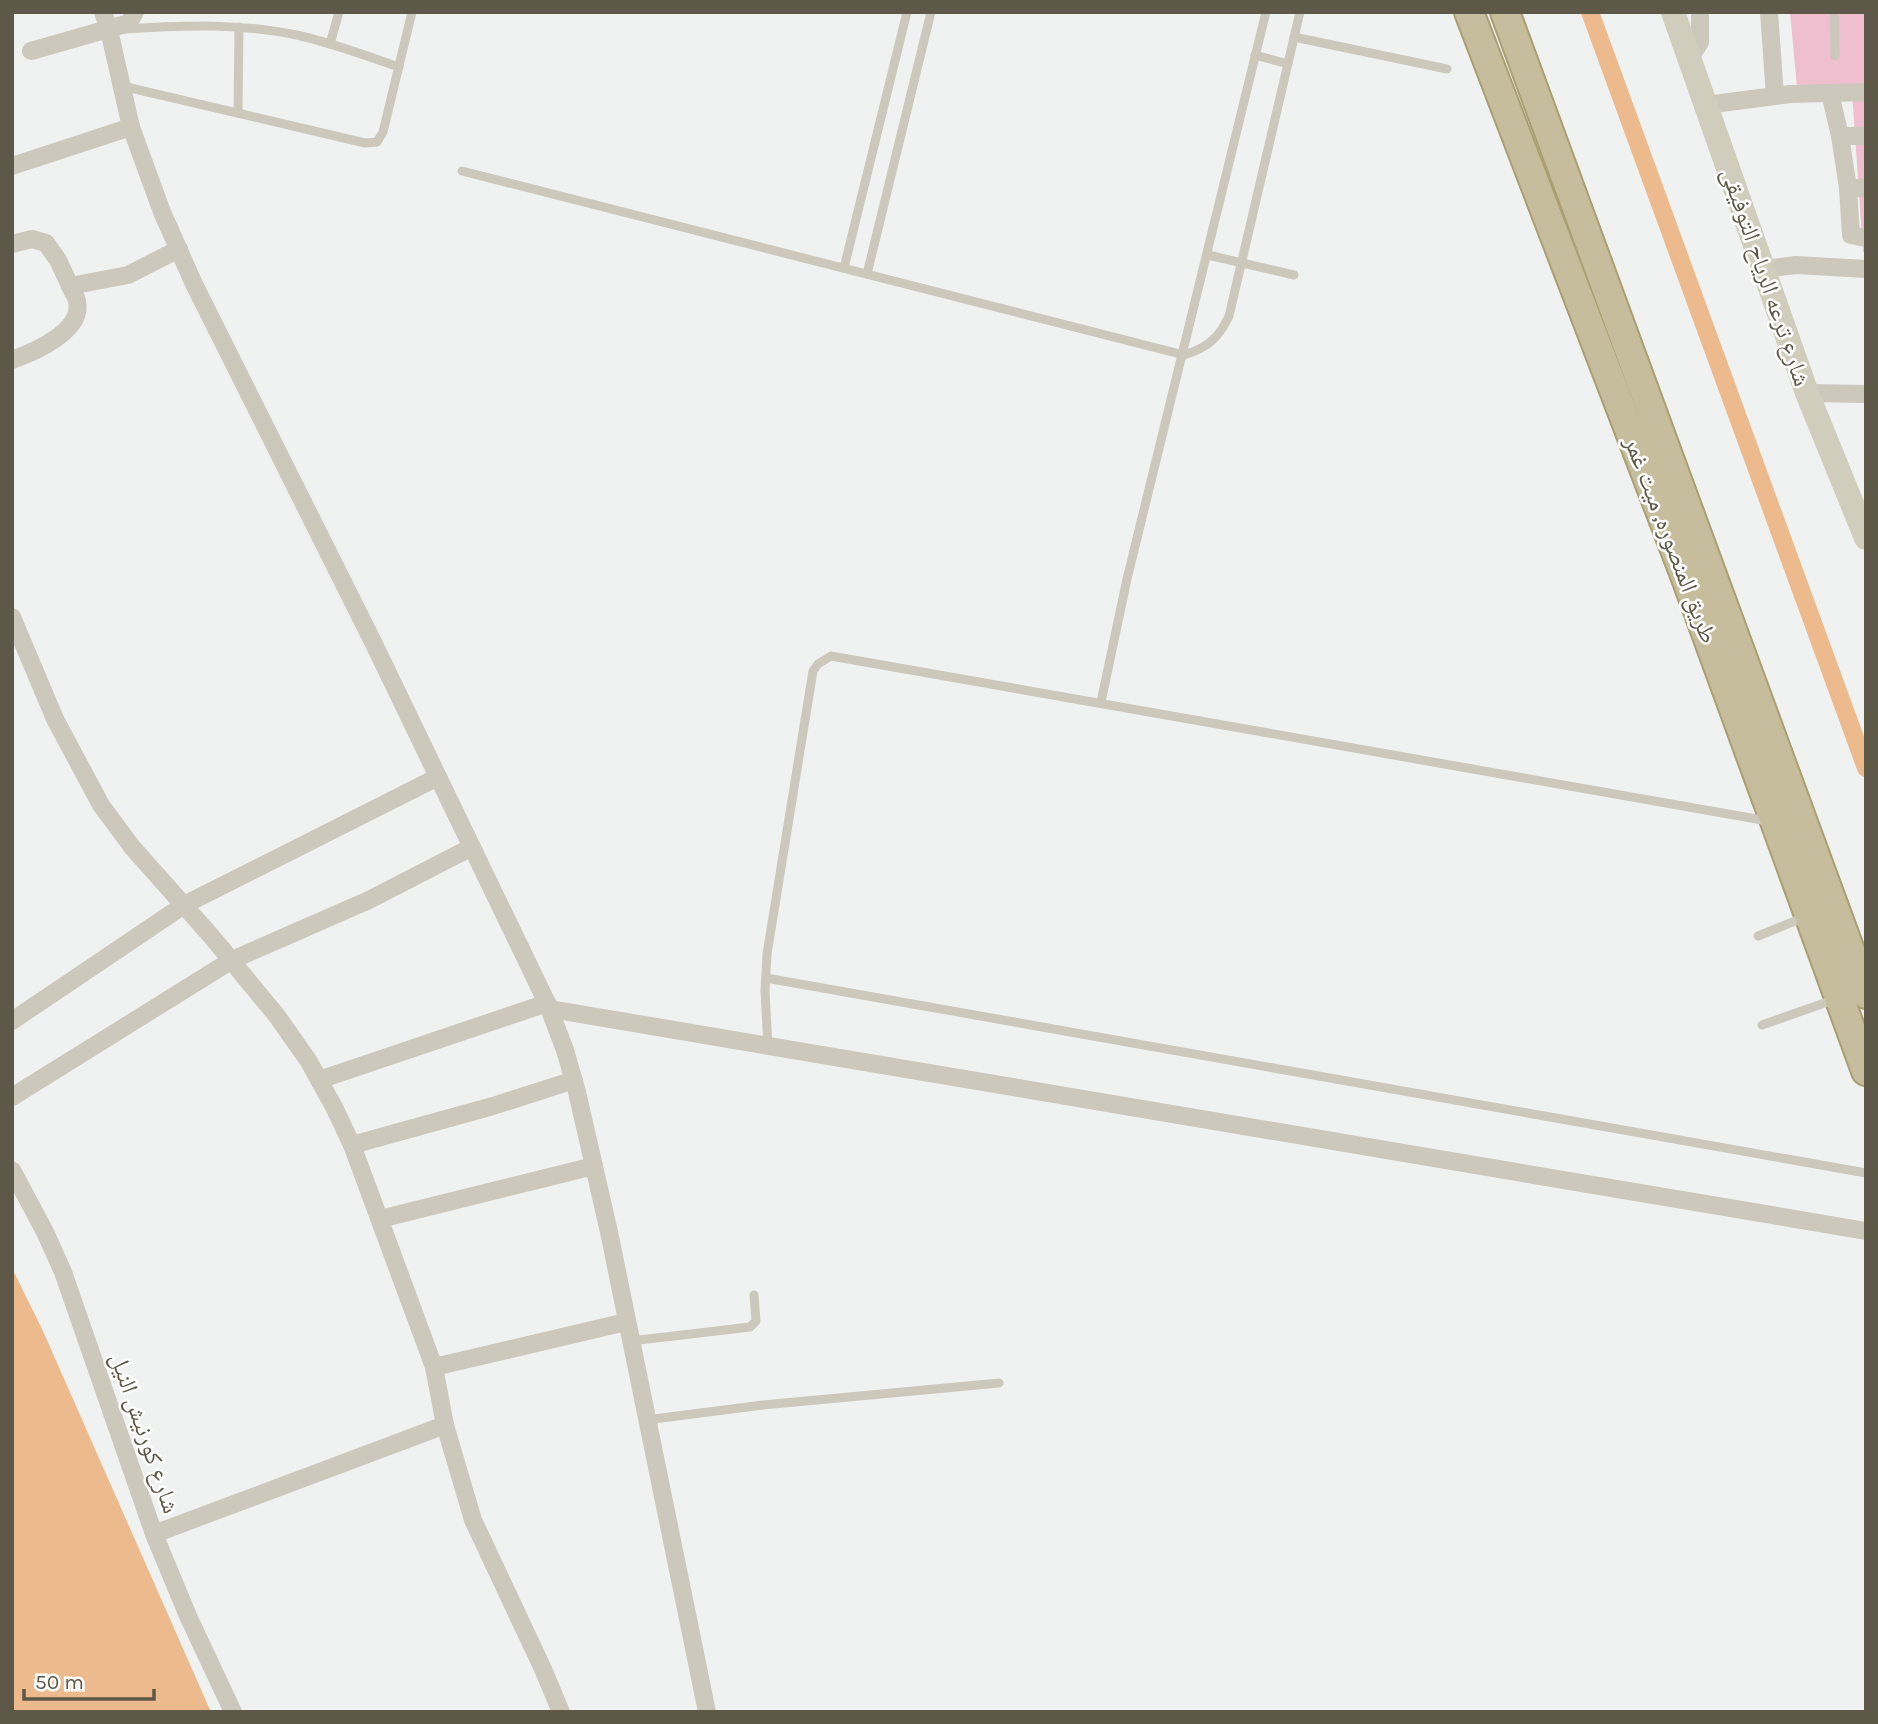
<svg xmlns="http://www.w3.org/2000/svg" width="1878" height="1724" font-family="Karla,'Noto Naskh Arabic',sans-serif">
<style>
.green{fill:#efbfcf}
.water{fill:#ecba8c}
.lines{fill:none;stroke-linecap:round;stroke-linejoin:round}
.canal{stroke:#ecba8c;stroke-width:18}
.trunk-casing{stroke:#aa9f73;stroke-width:32}
.service{stroke:#cdc8bc;stroke-width:9}
.minor{stroke:#cdc8bc;stroke-width:18}
.secondary{stroke:#d1cdbc;stroke-width:24}
.trunk{stroke:#c6bd9c;stroke-width:28}
.labels{text-anchor:middle;stroke-width:5;stroke-linejoin:round;paint-order:stroke}
.street-label{font-size:24px;fill:#5d5848;stroke:#fff}
</style>
<rect width="100%" height="100%" fill="#f0f2f2"/>
<path class="green" d="M1790,12H1866V252H1863L1852,91L1797,88Z"/>
<path class="water" d="M12,1268L43,1331L211,1712H12Z"/>
<g class="lines">
<path class="canal" d="M1590,12L1866,768"/>
<defs>
<g id="trunk">
<path d="M1469,12L1686,578L1866,1071"/>
<path d="M1505,12L1866,994"/>
</g>
</defs>
<use href="#trunk" class="trunk-casing"/>
<g class="service">
<path d="M1834,12L1835,56"/>
<path d="M125,29C184,25 243,23 301,36C335,44 367,56 399,67"/>
<path d="M1294,37L1447,69"/>
<path d="M330,44L339,12"/>
<path d="M1255,55L1288,64"/>
<path d="M122,86L365,143L377,142L383,132L412,12"/>
<path d="M238,113L239,27"/>
<path d="M462,171L1184,355C1207,348 1219,338 1229,316L1300,12"/>
<path d="M1208,255L1294,275"/>
<path d="M844,268L907,12"/>
<path d="M867,274L931,12"/>
<path d="M1101,702L1127,579L1266,12"/>
<path d="M1758,936L1805,917"/>
<path d="M766,978L1866,1173"/>
<path d="M1762,1025L1836,999"/>
<path d="M768,1047L765,991L767,954L813,671L818,664L831,656L1768,821"/>
<path d="M631,1341L750,1327L756,1321L754,1295"/>
<path d="M646,1420L763,1405L999,1383"/>
</g>
<g class="minor">
<path d="M103,12L109,30L131,127L162,212L194,284L374,644L547,1003L565,1050L577,1092L609,1232L707,1712"/>
<path d="M1769,12L1775,96"/>
<path d="M31,51L129,23L135,12"/>
<path d="M1689,59L1700,42V12"/>
<path d="M1830,93L1840,136L1848,188H1866"/>
<path d="M1706,105L1790,94L1866,92"/>
<path d="M1840,136H1866"/>
<path d="M12,166L131,127"/>
<path d="M1848,188L1851,235L1866,238"/>
<path d="M12,244L32,239L46,243L58,260L70,286L128,275L179,249"/>
<path d="M1764,269L1796,265L1866,269"/>
<path d="M12,360C34,352 84,331 77,301C76,296 72,291 70,286"/>
<path d="M1807,393L1866,394"/>
<path d="M12,617L55,719L101,805L132,847L212,937L277,1016L308,1060L334,1107L352,1145L434,1367L445,1425L473,1520L543,1669L561,1712"/>
<path d="M550,1009L1866,1231"/>
<path d="M12,1021L184,905L438,777"/>
<path d="M319,1080L547,1003"/>
<path d="M12,1097L232,960L369,900L472,847"/>
<path d="M352,1145L493,1106L574,1080"/>
<path d="M12,1170L45,1232L63,1272L154,1534L188,1616L233,1712"/>
<path d="M380,1219L594,1166"/>
<path d="M434,1367L626,1322"/>
<path d="M154,1534L445,1425"/>
</g>
<path class="secondary" d="M1673,12L1807,393L1866,538"/>
<use href="#trunk" class="trunk"/>
</g>
<g class="labels">
<g class="street-label">
<text transform="translate(1766 277) rotate(71)" y="8">شارع ترعه الرياح التوفيقى</text>
<text transform="translate(1671 540) rotate(69)" y="8">طريق المنصوره, ميت غمر</text>
<text transform="translate(145 1433) rotate(71)" y="8">شارع كورنيش النيل</text>
</g>
</g>
<rect width="1878" height="1724" fill="none" stroke="#5d5848" stroke-width="28"/>
<path d="M24 1689v10h130v-10" fill="none" stroke="#5d5848" stroke-width="3.5"/>
<text x="35" y="1689" font-size="21" fill="#5d5848" stroke="#ffffff" stroke-width="5" paint-order="stroke">50 m</text>
</svg>
